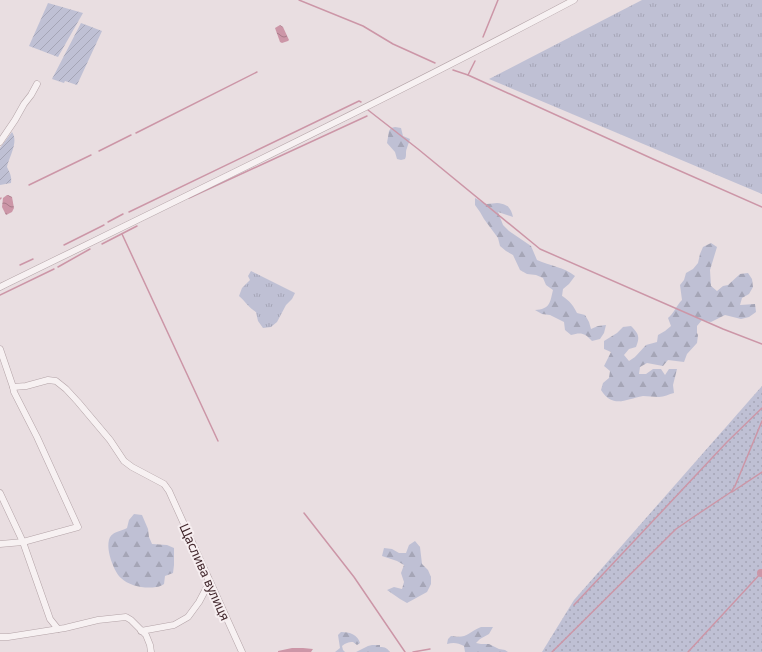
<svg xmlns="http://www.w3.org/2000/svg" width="762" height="652" font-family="'Noto Sans',sans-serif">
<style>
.grass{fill:url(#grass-tufts)}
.forest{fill:url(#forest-firs)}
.park{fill:url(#park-dots)}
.garden{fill:url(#garden-furrows)}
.water{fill:url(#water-waves)}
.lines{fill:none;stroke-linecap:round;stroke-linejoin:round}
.stream{stroke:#cc96a7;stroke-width:1.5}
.river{stroke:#cc96a7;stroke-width:8}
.minor-casing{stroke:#b3a3a7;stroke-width:7}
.minor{stroke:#f7f1f2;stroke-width:6}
.labels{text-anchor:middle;stroke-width:4;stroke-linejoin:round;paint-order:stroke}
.street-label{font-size:13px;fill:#41262b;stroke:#f6eef0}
</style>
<defs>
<pattern id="grass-tufts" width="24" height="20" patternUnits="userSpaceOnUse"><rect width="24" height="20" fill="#bfc0d4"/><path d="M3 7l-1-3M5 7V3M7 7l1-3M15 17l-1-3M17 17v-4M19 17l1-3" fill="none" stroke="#a5a5b6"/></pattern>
<pattern id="forest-firs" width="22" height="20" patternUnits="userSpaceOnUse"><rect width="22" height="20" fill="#bfc0d4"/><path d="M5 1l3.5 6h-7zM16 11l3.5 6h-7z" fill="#a5a5b6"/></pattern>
<pattern id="park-dots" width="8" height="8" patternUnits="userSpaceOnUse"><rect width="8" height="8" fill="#bfc0d4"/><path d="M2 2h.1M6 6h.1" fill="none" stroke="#a5a5b6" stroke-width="1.8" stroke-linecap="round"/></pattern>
<pattern id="garden-furrows" width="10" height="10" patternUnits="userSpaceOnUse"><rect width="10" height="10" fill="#bfc0d4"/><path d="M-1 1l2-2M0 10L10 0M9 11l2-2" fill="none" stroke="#a5a5b6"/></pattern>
<pattern id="water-waves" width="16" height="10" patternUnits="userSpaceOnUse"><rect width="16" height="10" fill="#cc96a7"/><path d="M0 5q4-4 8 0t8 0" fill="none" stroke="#a77a88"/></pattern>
</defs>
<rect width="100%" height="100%" fill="#e9dee1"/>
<g class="grass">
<path d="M642,0H762V194L489,79Z"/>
<path d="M251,271L295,293L292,299L286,305L277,322L271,327L263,328L258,321L256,312C249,308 245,301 239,296L242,288L250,280L248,276Z"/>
</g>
<g class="forest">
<path d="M395,127L401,128L403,136L410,139C409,143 408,144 407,148C405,152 407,155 405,159L401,160L397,159L395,152L387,143L389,131L391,128Z"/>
<path d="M475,198C479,200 483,203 487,204C491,204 494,203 497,203C508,204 511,208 513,217L498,212L503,225L509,231L531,246L537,260C550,266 564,267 575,276L569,284L563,289L562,296C570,301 573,305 577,313L585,315L589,322L591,329L598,326L606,325L604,333L600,339L592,341C585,333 581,332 571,335L565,330L564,322L550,315L542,314L535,310C550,309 550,303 553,290L546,285L543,278L536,275L527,274L520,270L513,255L506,251L500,246L498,238L484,219L480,212L475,205Z"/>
<path d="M711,243L717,247L710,270L711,286L717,291L723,286L728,285L740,274L748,273L752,279L753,287L749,294L742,298L740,305L755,304L756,312L749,317L741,319L725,315L711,322L702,320L697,326V333L698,335L697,343L687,354L684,362L668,360L663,366L647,363L640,367L639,374H646L653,369H661L665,375L669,369H677L673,385L674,393C669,394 664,397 659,397C653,397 648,396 643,396C626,399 613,409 601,390L603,383L609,378L610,371L604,366L611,352L604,349V341L617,333L623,327L631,326C639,334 640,337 636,347L629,349L624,355L629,361L635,357L646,345L657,342L658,335L665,331L671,326L668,318C674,313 676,306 682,300L680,285L684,280L686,273L693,269L698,263L700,254L703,247Z"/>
<path d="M134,514L142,515L148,529L149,537L152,544L167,545L174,548V565L173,573L165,576L164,584C162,585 159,587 156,587C145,589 129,586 121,578C113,571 102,541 113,534C115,532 124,530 127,528L129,520Z"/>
<path d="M415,541L420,547L422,564L428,570L431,577V584L427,592L407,603L400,599L387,590L394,587L402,589L404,582L401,573L404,565L397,561L382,556L384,548L392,549L399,553H406L409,545Z"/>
<path d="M481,627H493L489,634L480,639L476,643L481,644H489L499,649L505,650L508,652H465L464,646C458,643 454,642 447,644L448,639L451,636C467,639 467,633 481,627Z"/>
<path d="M341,632C350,632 358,635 360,643L357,645L353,642C348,642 346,643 342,646L343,650L345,652H335L340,648L338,635Z"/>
<path d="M372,645H380V647C385,647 387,648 390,652H356L368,646Z"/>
</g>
<path class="park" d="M762,386V652H542L574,600Z"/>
<g class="garden">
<path d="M48,3L83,13L58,57L29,46Z"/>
<path d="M81,23L102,31L77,85L65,81L64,83L52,79Z"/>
<path d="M12,132C19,142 9,157 7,167C10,173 12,177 11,183L0,185V148Z"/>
</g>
<g class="water">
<path d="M280,25L283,27L289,40L288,41L282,43L280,42L275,28Z"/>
<path d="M7,195H8L12,197L14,208L12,212L6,215L2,207L3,198Z"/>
<path d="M292,648H303L313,649L311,652H278V651Z"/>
</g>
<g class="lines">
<g class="stream">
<path d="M299,0L363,26L393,44L435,63"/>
<path d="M483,37L498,0"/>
<path d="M453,70L468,75L653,159L762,207"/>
<path d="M468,75L475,61"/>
<path d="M368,110L418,149L540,249L723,329L762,344"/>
<path d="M136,133L257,72"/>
<path d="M99,151L131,135"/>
<path d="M29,185L91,155"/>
<path d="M189,198L367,116"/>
<path d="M0,199L1,198"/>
<path d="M129,212L359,101L361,102"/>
<path d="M108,222L123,214"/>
<path d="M122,234L218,441"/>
<path d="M102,244L137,226"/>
<path d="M64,245L104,225"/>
<path d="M20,265L33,259"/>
<path d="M58,267L90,249"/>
<path d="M0,295L54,269"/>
<path d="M732,492L762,472"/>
<path d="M304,513L354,577L405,652"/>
<path d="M574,605L727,442L762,408"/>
<path d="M413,652L430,649"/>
<path d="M552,652L676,529L695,516L731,492L735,486L762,421"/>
<path d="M688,652L761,573"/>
</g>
<path class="river" d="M761,573H762"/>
<defs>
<g id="minor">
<path d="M0,142L15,120L24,104L31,95L37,84"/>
<path d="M0,287C192,193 385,100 574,0"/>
<path d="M0,349L13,387L14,392L37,437L78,527L23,542L0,544"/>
<path d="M13,387L26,386L48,380L56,381L66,389L78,402L110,440L124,461L132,467L164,484L169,491L242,652"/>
<path d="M0,493L23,542L50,619L58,629"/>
<path d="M141,631L174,625L188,617L199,602L208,585V578"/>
<path d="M0,637H8L65,628L98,620L126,617L131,620L146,635L150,645L151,652"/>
</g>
</defs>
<use href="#minor" class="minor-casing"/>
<use href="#minor" class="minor"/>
</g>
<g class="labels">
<g class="street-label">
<text transform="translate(205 572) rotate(66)" y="5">Щаслива вулиця</text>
</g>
</g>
</svg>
